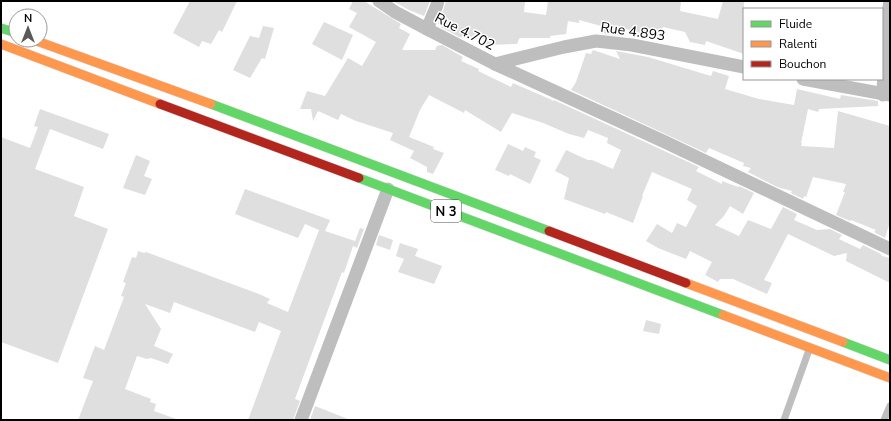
<svg xmlns="http://www.w3.org/2000/svg" width="891" height="421" font-family="'Nunito Sans',sans-serif">
<style>
.building{fill:#dfdfdf}
.lines{fill:none;stroke-linecap:round;stroke-linejoin:round}
.fast-casing{stroke:#dbdbdb;stroke-width:10}
.slow-casing{stroke:#dbdbdb;stroke-width:10}
.jam-casing{stroke:#dbdbdb;stroke-width:10}
.lane{stroke:#bebebe;stroke-width:7}
.street{stroke:#bebebe;stroke-width:13}
.fast{stroke:#63d668;stroke-width:9}
.slow{stroke:#ff974d;stroke-width:9}
.jam{stroke:#b3261e;stroke-width:9}
.labels{text-anchor:middle;stroke-width:3;stroke-linejoin:round;paint-order:stroke}
.shield{fill:#fff;stroke:#4c4c4c;stroke-width:1}
.shield-label{font-size:13px;font-weight:bold;fill:#000}
.street-label{font-size:14px;fill:#000;stroke:#fff}
</style>
<rect width="100%" height="100%" fill="#fff"/>
<g class="building">
<path d="M190,1H237L222,32L219,30L211,44L202,41L199,47L173,33Z"/>
<path d="M353,1H364L401,24L399,28L410,34L402,50H435L437,46L442,45L463,57L461,61L479,69L478,71L511,87L513,83L554,101V100L699,167L696,171L722,184V181L738,187L739,186L754,193L743,214L730,206L724,216L715,225L739,236L748,220L771,229L783,207L797,214L794,220L817,230L830,229L842,235L839,239L860,249L863,245L881,254L882,256L890,258V283L846,261L847,253L834,256L788,234L764,280L772,283L767,294L733,279H720L718,282L705,275L712,262L690,251L686,259L658,248L646,241L657,224L672,233L677,223L686,227L697,206L687,200L692,189L652,172L642,196H643L633,223L606,212L605,214L564,199L569,178L555,171L566,150L588,160H592L613,169L621,150L607,143L608,138L588,130L584,138L569,134L543,123L512,113L501,132L465,110L464,113L429,95L420,110L409,137L434,147L433,149L444,153L433,174L427,172V167L410,158L414,151L390,140L393,133L356,121L341,114L338,120L318,111L313,121L311,109H300L307,91L325,96L348,58L362,66L376,42L349,27L357,13L349,9Z"/>
<path d="M393,1H430L424,16L409,10Z"/>
<path d="M446,1L525,2L524,12L546,15L548,1H681L680,11L718,19L723,1H744V54L706,41L705,45L690,42L685,32L663,27L659,38L641,31L640,33L626,29L625,36L605,34L601,26L579,20V23L568,21L566,34L550,36V38H520L519,39L517,44L484,45V39L459,37L441,27L442,25L438,24L444,8Z"/>
<path d="M324,22L353,35L342,60L312,44Z"/>
<path d="M263,26L274,28L265,59L262,58L250,78L233,70L250,36L259,38Z"/>
<path d="M593,50L620,59L616,51L648,57L711,76L713,71L729,76L725,89L759,99L794,105L797,89L840,99L841,95L878,101V106L819,109L818,112L808,109L801,143H802L801,146L834,148L838,111L890,126V222L885,238L874,232L876,230L851,220L850,221L836,215L845,192H843L846,184L813,177L806,197L804,196L803,199L791,193L792,191L777,187L748,172L751,168L743,166L744,163L709,148L706,153L571,90L576,82L586,53L591,54Z"/>
<path d="M40,109L109,134L103,149L50,129L35,169L84,187L74,216L108,229L58,363L1,342V137L30,148L38,127L34,126Z"/>
<path d="M508,144L523,151L525,147L536,152L534,157L541,160L530,184L510,174L509,176L495,170Z"/>
<path d="M136,155L150,161L144,176L152,179L145,195L123,188Z"/>
<path d="M245,189L330,220L325,231L355,241L354,244L360,228L364,229L357,248L353,246L344,273L342,272L295,399L300,401L293,420H248L281,331L259,322L255,332L174,302L170,313L145,304L161,329L154,346L173,354L168,364L151,358L147,359L137,356L125,389L151,399L150,402L156,404L154,411L176,419L175,420H78L93,381L83,378L95,346L104,350L124,297L121,296L126,283L123,282L132,257L136,258L138,251L144,253L146,252L259,294L270,299L267,303L288,312L319,230L305,224L298,238L235,214Z"/>
<path d="M379,235L393,240L390,250L376,245Z"/>
<path d="M400,243L418,249L415,256L442,266L434,284L398,272L404,259L396,256Z"/>
<path d="M646,320L661,324L659,334L643,331Z"/>
<path d="M315,406L348,419V420H310Z"/>
</g>
<g class="lines">
<defs>
<g id="fast">
<path d="M1,28L16,33"/>
<path d="M211,104L549,231"/>
<path d="M359,178L723,315"/>
<path d="M843,342L890,360"/>
</g>
<g id="slow">
<path d="M34,40L211,104"/>
<path d="M1,44L160,104"/>
<path d="M686,283L843,342"/>
<path d="M723,315L890,378"/>
</g>
<g id="jam">
<path d="M160,104L359,178"/>
<path d="M549,231L686,283"/>
</g>
</defs>
<use href="#fast" class="fast-casing"/>
<use href="#slow" class="slow-casing"/>
<use href="#jam" class="jam-casing"/>
<g class="lane">
<path d="M784,420L809,350"/>
<path d="M884,420L890,406"/>
</g>
<g class="street">
<path d="M379,1L395,12L427,29L495,64L665,142L890,249"/>
<path d="M427,29L437,5L438,1"/>
<path d="M495,64L564,47L596,41L632,45L744,67"/>
<path d="M803,79L890,95"/>
<path d="M883,95L885,32L890,1"/>
<path d="M301,420L388,189"/>
</g>
<use href="#fast" class="fast"/>
<use href="#slow" class="slow"/>
<use href="#jam" class="jam"/>
</g>
<g class="labels">
<rect class="shield" x="431" y="200" width="30" height="22" rx="3"/>
<g class="shield-label">
<text x="446" y="216">N 3</text>
</g>
<g class="street-label">
<text transform="translate(465 31) rotate(27)" y="5">Rue 4.702</text>
<text transform="translate(633 31) rotate(8)" y="5">Rue 4.893</text>
</g>
</g>
<rect width="891" height="421" fill="none" stroke="#000000" stroke-width="4"/>
<rect x="743" y="8" width="140" height="72" fill="#ffffff" stroke="#999999"/>
<rect x="751" y="21" width="20" height="6" fill="#63d668" stroke="#999999"/>
<text x="779" y="28" font-size="12" fill="#000000">Fluide</text>
<rect x="751" y="41" width="20" height="6" fill="#ff974d" stroke="#999999"/>
<text x="779" y="48" font-size="12" fill="#000000">Ralenti</text>
<rect x="751" y="61" width="20" height="6" fill="#b3261e" stroke="#999999"/>
<text x="779" y="68" font-size="12" fill="#000000">Bouchon</text>
<g transform="translate(28 28)"><circle r="19" fill="#ffffff" stroke="#999999"/>
<path d="M0-3L7 15L0 10L-7 15Z" fill="#595959"/>
<text y="-6" font-size="11" font-weight="bold" text-anchor="middle" fill="#000000">N</text>
</g>
</svg>
